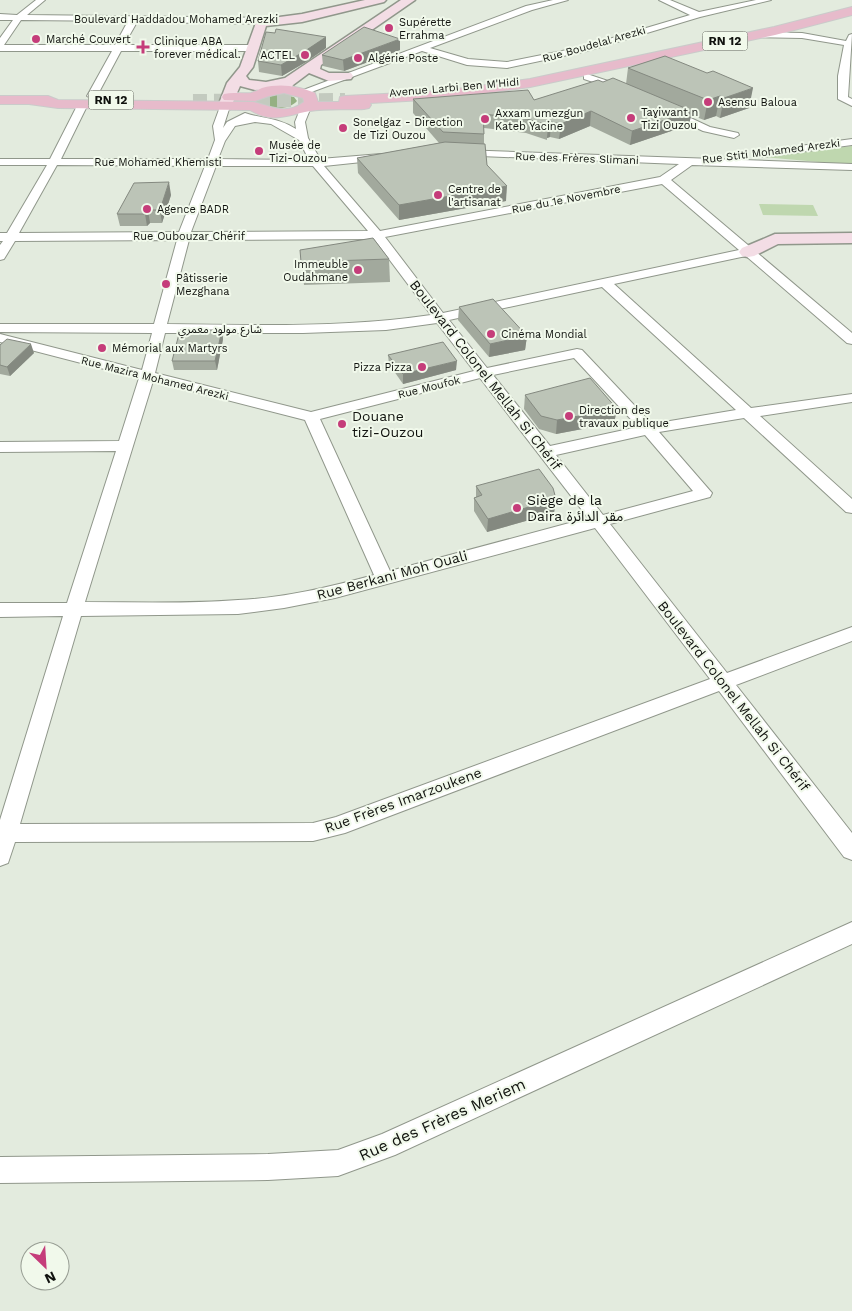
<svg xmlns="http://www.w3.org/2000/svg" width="852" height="1311" font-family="'Work Sans','Noto Sans Arabic',sans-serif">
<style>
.green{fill:#bfd7af}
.water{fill:#95b082}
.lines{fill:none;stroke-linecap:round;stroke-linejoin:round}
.primary-tunnel{stroke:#c3cabf;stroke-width:14;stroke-dasharray:14 7;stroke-linecap:butt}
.street-casing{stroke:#90978b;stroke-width:2}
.secondary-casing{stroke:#90978b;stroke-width:3}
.primary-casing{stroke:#cacbca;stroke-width:2}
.street{fill:#fff;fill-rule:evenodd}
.secondary{fill:#f3dde5;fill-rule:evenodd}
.primary{fill:#e7bbcb;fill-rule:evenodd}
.wall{fill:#a2a99d}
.shaded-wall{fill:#848980}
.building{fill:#bcc4b7;stroke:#848980}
.poi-dot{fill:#c53d7a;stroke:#f1f9eb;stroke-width:2}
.labels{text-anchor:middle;stroke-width:4;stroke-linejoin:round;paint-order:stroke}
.far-street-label{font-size:11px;fill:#10120e;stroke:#f1f9eb}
.far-poi-label{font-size:11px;fill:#10120e;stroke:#f1f9eb;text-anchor:start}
.shield{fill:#f1f9eb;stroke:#545750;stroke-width:1}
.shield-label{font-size:12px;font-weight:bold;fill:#10120e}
.street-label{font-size:14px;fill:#10120e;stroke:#f1f9eb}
.poi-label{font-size:14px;fill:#10120e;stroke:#f1f9eb;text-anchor:start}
.near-street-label{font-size:16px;fill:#10120e;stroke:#f1f9eb}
</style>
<rect width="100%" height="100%" fill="#e3ebde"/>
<g class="green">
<path d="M852,146V165L763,157Z"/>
<path d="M759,204L813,205L818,216L763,215Z"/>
</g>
<path class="water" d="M279,94L294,97L297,101C289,110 273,110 264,103L265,98Z"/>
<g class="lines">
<path class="primary-tunnel" d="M193,101L345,100"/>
<defs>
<g id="street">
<path d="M36,0H45L27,15L267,18L271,21L267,24L137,22L124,45H252L257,48L252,51H121L97,96L92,99L87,96L112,51H0V38L13,20H0V14L17,15ZM21,20L128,21L115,45H4Z"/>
<path d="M553,0H568L532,10L430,48L468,59L507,62L582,47L690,15L659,0H670L699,12L756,0H771L700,17L587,51L507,68L467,65L422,51L306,94L303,95L298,92L526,6Z"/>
<path d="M755,32L802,33L846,41L849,35L852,34L848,97L852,99V106L838,99V76L844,45L802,38L752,37L751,35Z"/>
<path d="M587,74L623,86L625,88L620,91L584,79V75Z"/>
<path d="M83,101L88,104L61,159H208L215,140L213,126L221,104H229L230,106L223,128L227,122L245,113C262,119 277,117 296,129L295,122L301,107L302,105H310L311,107L305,122L308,138L320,159L381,154L386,157L381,160L324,166L380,231L660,177L679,164L457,155L456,153L461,150L852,164V170L692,165L671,180L852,333V344L847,343L746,256L614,284L751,408L852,394V402L760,416L852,499V513L846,512L744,418L659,432L712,493L710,497L610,524L727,673L852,627V641L736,685L852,833V860L844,857L719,691L345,833L313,841L15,842L8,863L0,866V820L63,616L0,617V603H67L116,451L0,452V442L119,441L139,378L0,342V334L142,370L152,333L0,332V324H154L177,240L15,241L4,259L0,260V245L3,241H0V233H7L47,165H0V159H50L78,104ZM255,122L271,124L299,140L309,160L218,159L225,141L235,126ZM57,165L205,166L179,232L19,233ZM216,166H313L368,231L191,232ZM662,184L739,250L443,313L385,237ZM374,239L431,315C344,328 255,325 167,324L189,240ZM602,287L736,410L652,424L582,350L577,349L487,368L449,320ZM437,323L474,371L311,412L155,373L165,333H303L386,330ZM574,358L638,427L550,446L493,375ZM480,378L588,518L390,571L320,419ZM153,381L305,420L374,575C330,587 284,598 238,600C187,604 136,602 85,602ZM645,435L693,491L603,515L556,455ZM595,528L710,679L336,817L313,823L20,824L81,616L238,614L284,608L335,598Z"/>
<path d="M667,107L710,127L738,133L739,135L734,138L703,131L663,112V108Z"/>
<path d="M852,139V145L762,157L757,154L762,151Z"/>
<path d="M852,922V944L395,1155L338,1176L268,1180L0,1183V1157L268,1154L338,1150L382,1134Z"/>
</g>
<g id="secondary">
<path d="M365,0H386L384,2L302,22L266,26L253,67L246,76L249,80L266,82L285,78L401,0H415L321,65L320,69L329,73H351L353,76L351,79L329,81L309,73L293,85L289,92H279L278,88L255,90L240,86L230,109H220L218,106L227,83L240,67L257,20L302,14Z"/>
<path d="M852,233V243L778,244L754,256L748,257L742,256L739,252L742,248L775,234Z"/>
</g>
<path id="primary" d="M852,7V15L775,35L530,87L442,99L370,103L371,105L369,108L364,109C347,110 327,108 310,111C287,115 273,124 250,110L58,108L29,104H0V96H48L58,100L253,102C272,106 285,116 304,102L303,98L284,93L269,96L255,101L224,100L222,97L224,94C233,92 242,94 251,93C255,92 258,90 262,88C281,83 297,86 315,93L318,102H339L340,97L345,96L442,91L530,79L774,27Z"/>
</defs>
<use href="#street" class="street-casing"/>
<use href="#secondary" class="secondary-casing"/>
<use href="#primary" class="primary-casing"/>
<use href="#street" class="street"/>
<use href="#secondary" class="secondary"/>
<use href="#primary" class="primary"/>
</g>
<g class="wall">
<path d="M326,48L306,62L282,76L259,72L258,61Z"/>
<path d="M400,50L344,71L323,66L322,55Z"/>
<path d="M665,56L749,108L720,118L716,116L704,120L691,115L689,125L630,145L590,126L559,139L550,137L547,138V140L526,133L484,128V144L487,165L506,201L399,220L358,173L357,158L439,143L413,113V99L534,100L603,82L626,84L628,68Z"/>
<path d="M171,195L162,223H150L147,226H120L117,214Z"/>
<path d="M300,250L389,259L390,282L304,285Z"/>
<path d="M459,307L527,336L525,350L489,357L458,320Z"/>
<path d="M222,330L223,339L217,370H174L172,361Z"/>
<path d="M0,345L34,353L10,376L0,374Z"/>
<path d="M388,355L456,370L403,384L389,364Z"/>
<path d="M525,395L617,409L614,423L556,434L539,429L524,409Z"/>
<path d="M476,486L556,499L554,513L487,532L474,511V498L476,497Z"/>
</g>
<g class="shaded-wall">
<path d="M326,37V48L306,62L282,76L281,65Z"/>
<path d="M400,39V50L344,71L343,60Z"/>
<path d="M753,88L749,108L720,118L724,98Z"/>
<path d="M720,96L716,116L704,120L708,100Z"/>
<path d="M591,111L590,126L559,139L561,124Z"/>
<path d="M692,111L689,125L630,145L632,131Z"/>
<path d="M551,122L550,137L547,138L548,125V124Z"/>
<path d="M169,182L171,195L162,223L160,210Z"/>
<path d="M507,186L506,201L399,220V205Z"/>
<path d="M148,210L150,223L147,226L145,214Z"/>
<path d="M222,330L223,339L217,370L215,361Z"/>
<path d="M527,336L525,350L489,357L490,344Z"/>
<path d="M31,344L34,353L10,376L7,367Z"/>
<path d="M457,361L456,370L403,384V374Z"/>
<path d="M617,409L614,423L556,434L557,420Z"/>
<path d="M556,499L554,513L487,532L488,519Z"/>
</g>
<g class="building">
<path d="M364,27L400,39L343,60L322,55Z"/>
<path d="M276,29L326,37L305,51L281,65L258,61L266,32L275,33Z"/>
<path d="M665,56L707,73L713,71L753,88L724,98L720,96L708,100L628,68Z"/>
<path d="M613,78L692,111L632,131L591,111L561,124L551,122L548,124V125L527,119L483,114L484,134L443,132L413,99L528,90L534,100L598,80L603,82Z"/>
<path d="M445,142L485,144L487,165L507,186L399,205L357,158Z"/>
<path d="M169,182L160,210H148L145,214H117L134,183Z"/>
<path d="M373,238L389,259L301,262L300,250Z"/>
<path d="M493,299L527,336L490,344L459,307Z"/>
<path d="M180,330H222L215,361H172Z"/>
<path d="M7,339L31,344L7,367L0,365V345Z"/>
<path d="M443,342L457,361L403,374L388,355Z"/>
<path d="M590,378L617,409L557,420L541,416L525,395Z"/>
<path d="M539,469L553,488L556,499L488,519L474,498L482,495L476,486Z"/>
</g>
<g class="poi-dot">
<circle cx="389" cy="28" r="5"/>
<circle cx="36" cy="39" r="5"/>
<path d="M140.5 39.5h5v5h5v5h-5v5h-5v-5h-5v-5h5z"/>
<circle cx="305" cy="55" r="5"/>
<circle cx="358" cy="58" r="5"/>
<circle cx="708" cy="102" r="5"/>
<circle cx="631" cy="118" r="5"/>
<circle cx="485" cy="119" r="5"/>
<circle cx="343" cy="128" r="5"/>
<circle cx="259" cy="151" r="5"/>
<circle cx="438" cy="195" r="5"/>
<circle cx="147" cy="209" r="5"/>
<circle cx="358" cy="270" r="5"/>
<circle cx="166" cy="284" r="5"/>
<circle cx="491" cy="334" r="5"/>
<circle cx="102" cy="348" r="5"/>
<circle cx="422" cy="367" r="5"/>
<circle cx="569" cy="416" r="5"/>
<circle cx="342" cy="424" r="5"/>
<circle cx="517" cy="508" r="5"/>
</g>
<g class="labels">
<g class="far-street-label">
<text x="176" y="23">Boulevard Haddadou Mohamed Arezki</text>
<text transform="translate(594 44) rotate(-16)" y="4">Rue Boudelal Arezki</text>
<text transform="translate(454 87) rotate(-5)" y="4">Avenue Larbi Ben M'Hidi</text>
<text transform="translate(771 151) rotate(-7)" y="4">Rue Stiti Mohamed Arezki</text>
<text transform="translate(577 158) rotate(2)" y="4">Rue des Frères Slimani</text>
<text x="158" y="166">Rue Mohamed Khemisti</text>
<text transform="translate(566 199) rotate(-11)" y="4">Rue du 1e Novembre</text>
<text x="189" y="240">Rue Oubouzar Chérif</text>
<text x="220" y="333">شارع مولود معمري</text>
<text transform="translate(155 378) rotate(14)" y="4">Rue Mazira Mohamed Arezki</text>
<text transform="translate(429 387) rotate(-14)" y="4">Rue Moufok</text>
</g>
<g class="far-poi-label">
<text x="399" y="26">Supérette<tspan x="399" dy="13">Errahma</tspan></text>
<text x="46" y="43">Marché Couvert</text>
<text x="154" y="45">Clinique ABA<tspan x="154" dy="13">forever médical.</tspan></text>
<text x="295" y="59" text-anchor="end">ACTEL</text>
<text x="368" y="62">Algérie Poste</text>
<text x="718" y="106">Asensu Baloua</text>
<text x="641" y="116">Taɣiwant n<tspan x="641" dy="13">Tizi Ouzou</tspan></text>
<text x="495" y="117">Axxam umezgun<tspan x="495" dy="13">Kateb Yacine</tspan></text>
<text x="353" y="126">Sonelgaz - Direction<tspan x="353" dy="13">de Tizi Ouzou</tspan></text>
<text x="269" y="149">Musée de<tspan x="269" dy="13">Tizi-Ouzou</tspan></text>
<text x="448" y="193">Centre de<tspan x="448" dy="13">l'artisanat</tspan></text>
<text x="157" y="213">Agence BADR</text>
<text x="348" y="268" text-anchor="end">Immeuble<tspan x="348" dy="13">Oudahmane</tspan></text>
<text x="176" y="282">Pâtisserie<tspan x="176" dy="13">Mezghana</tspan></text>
<text x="501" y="338">Cinéma Mondial</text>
<text x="112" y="352">Mémorial aux Martyrs</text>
<text x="412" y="371" text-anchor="end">Pizza Pizza</text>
<text x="579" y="414">Direction des<tspan x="579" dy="13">travaux publique</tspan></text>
</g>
<g class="shield">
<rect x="702.5" y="31.5" width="45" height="19" rx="4"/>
<rect x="88.5" y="90.5" width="45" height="19" rx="4"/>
</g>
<g class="shield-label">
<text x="725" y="45">RN 12</text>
<text x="111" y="104">RN 12</text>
</g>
<g class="street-label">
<text transform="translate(486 375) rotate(52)" y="5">Boulevard Colonel Mellah Si Chérif</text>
<text transform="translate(392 575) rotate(-15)" y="5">Rue Berkani Moh Ouali</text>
<text transform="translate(734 696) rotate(52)" y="5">Boulevard Colonel Mellah Si Chérif</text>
<text transform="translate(403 800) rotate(-20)" y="5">Rue Frères Imarzoukene</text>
</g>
<g class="poi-label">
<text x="352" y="421">Douane<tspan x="352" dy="16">tizi-Ouzou</tspan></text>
<text x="527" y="505">Siège de la<tspan x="527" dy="16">Daira مقر الدائرة</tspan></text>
</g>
<g class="near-street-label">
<text transform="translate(442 1119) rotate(-24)" y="6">Rue des Frères Meriem</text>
</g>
</g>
<g transform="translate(45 1266) rotate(155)"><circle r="24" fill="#f1f9eb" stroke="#979d93"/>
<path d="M0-4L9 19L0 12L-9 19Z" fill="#c53d7a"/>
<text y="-8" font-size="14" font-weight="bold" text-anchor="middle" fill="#10120e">N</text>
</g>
</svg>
